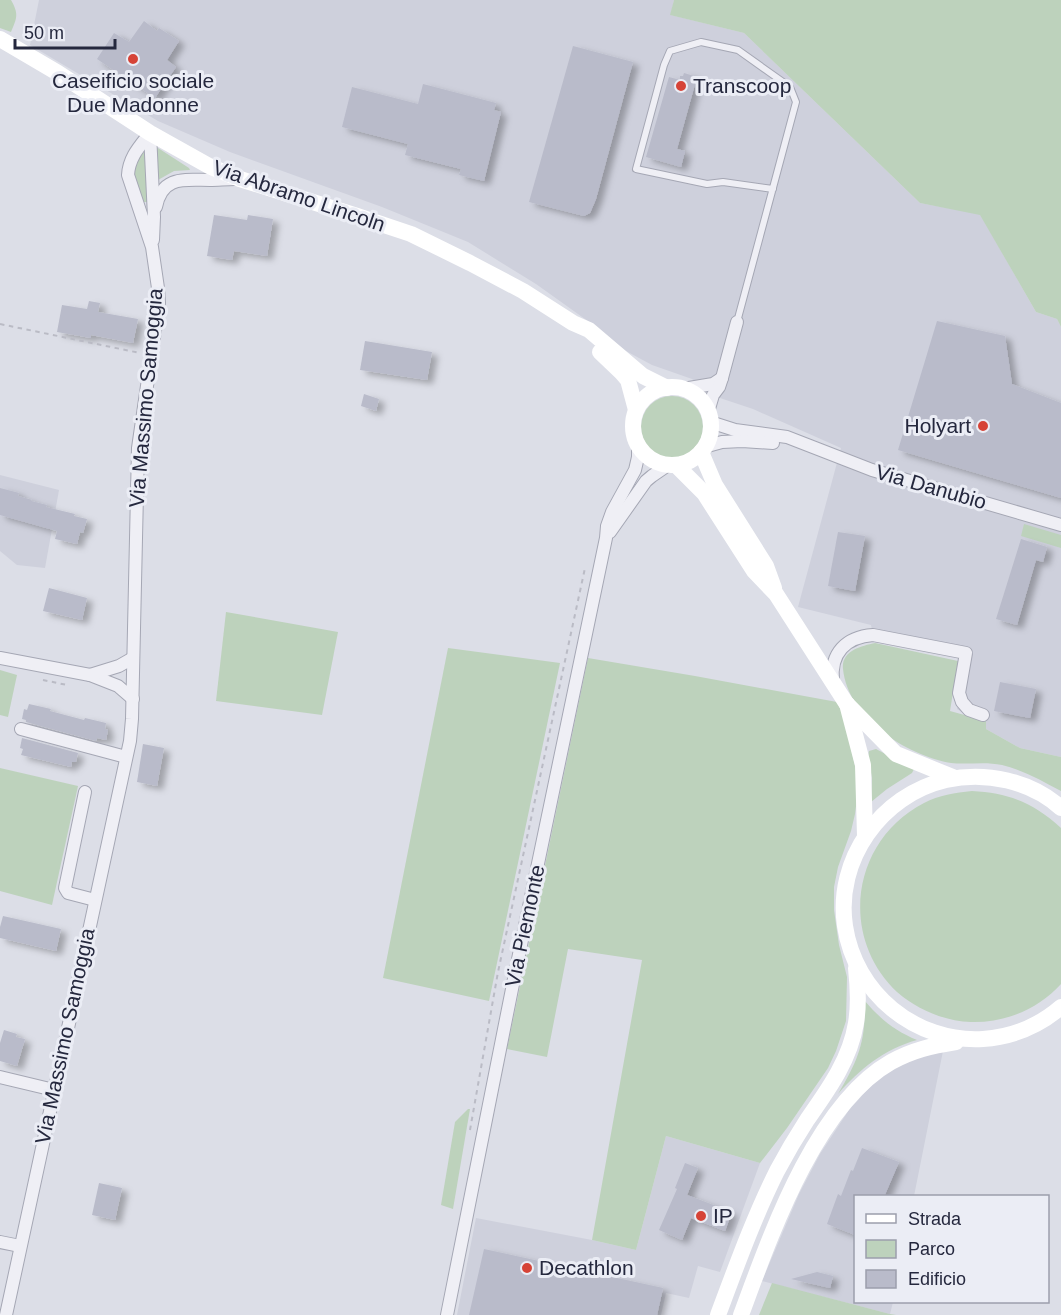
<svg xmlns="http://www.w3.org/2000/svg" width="1061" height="1315" font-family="Helvetica,sans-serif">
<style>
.built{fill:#ced0dc}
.green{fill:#bdd2bc}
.building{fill:#b9bbca;filter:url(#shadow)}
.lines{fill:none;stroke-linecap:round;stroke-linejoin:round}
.lane-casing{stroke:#a5a7b4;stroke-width:8}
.street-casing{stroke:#a5a7b4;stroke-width:14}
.path{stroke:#babbc5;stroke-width:2;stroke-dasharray:4.5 4.5;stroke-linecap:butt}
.lane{stroke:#efeff5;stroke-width:6}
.street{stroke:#efeff5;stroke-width:12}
.secondary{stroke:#fff;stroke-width:16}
.poi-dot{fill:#d64337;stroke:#ebedf5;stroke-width:2}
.labels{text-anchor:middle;stroke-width:6;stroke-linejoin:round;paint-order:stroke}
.poi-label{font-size:21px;fill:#25283e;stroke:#ebedf5;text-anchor:start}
.street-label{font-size:21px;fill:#25283e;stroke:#ebedf5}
</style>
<defs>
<filter id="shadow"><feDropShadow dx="6" dy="4" stdDeviation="3" flood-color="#0004"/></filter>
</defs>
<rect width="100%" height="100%" fill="#dcdee7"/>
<g class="built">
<path d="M39,0H674L671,15L744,33L920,203L980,214L1036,312L1057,319L1061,327V757L1020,748L986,729L957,709L966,654L873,635L871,625L798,607L841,448L753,409L720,398L708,391L692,379L652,365L626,351L592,324L536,284L468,242L382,207L230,152L158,121L30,45Z"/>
<path d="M0,475L59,490L45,568L17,565L0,551Z"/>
<path d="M943,1051L914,1196H856V1302H893L890,1314L762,1281L799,1194L820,1154L849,1110L879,1077L913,1058Z"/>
<path d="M666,1136L760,1163L720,1272L698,1266L689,1298L666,1293L661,1315H457L476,1218L592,1240L636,1250Z"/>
</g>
<g class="green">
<path d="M0,0H11C19,14 17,18 11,32L0,28Z"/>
<path d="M674,0H1061V327L1057,319L1036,312L980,215L920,203L744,33L670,15Z"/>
<path d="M158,148L189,168L190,170L174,171L158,180L156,149Z"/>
<path d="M144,152H146L148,202H144L142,201C135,179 128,171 144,152Z"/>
<circle cx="672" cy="427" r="31"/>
<path d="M1024,524L1061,535V548L1021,536Z"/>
<path d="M226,612L338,632L322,715L216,701Z"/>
<path d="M875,643L958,661L950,711L986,721V729L1020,748L1061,757V791C1042,781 1023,770 1002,765C984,761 968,765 951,763C906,755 848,718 843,669C841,651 861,646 875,643Z"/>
<path d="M448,648L560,663L489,1001L383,978Z"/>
<path d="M588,658L695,676L837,702L843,712L856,770L857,799L855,814L851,831L838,867L834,887V910L839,945L847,977L846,1021L836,1051L828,1068L787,1128L760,1163L666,1136L636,1250L592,1240L642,960L568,949L547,1057L507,1049Z"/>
<path d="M0,670L17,675L8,717L0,715Z"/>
<path d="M876,749L914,769L912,773L887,789L871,802L872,778L868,757L869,751Z"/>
<path d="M0,768L78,786L52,905L0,891Z"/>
<path d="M972,791C1009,793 1034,803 1061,828V984C1038,1009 1006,1023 971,1022C944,1021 918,1010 897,992C838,936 852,840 924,803C939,795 955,793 972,791Z"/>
<path d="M864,1000C879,1018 895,1031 917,1040C884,1049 860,1069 838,1094C858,1061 867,1039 864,1000Z"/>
<path d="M468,1109H470L453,1209L441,1205L455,1122Z"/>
<path d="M772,1283L890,1314L896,1315H759Z"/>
</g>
<g class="building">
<path d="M144,21L157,31L159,28L179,41L167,60L176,67L155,98L97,59L114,33L129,42Z"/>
<path d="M573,46L633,62L596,199L590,213L584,216L529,202Z"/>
<path d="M684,73L697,77L677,149L685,151L681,167L646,157L669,77L680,80V76H683Z"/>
<path d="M423,84L496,103L494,110L501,112L484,181L459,175L461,169L405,155L408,144L342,127L352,87L418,104Z"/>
<path d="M214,215L247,220L248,215L273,219L267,256L234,251L232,260L207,256Z"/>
<path d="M89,301L100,303L98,312L138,319L133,343L91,335V338L57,332L62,305L87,309Z"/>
<path d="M937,321L1005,336L1012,384L1061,403V498L898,450Z"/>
<path d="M365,341L432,352L427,380L360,370Z"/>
<path d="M364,394L379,399L376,411L361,406Z"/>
<path d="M0,488L19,493L18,496L32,500L31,501L47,505L46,507L75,514L74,516L87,519L83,533L80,532L77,544L55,539L57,531L0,515Z"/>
<path d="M838,532L865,536L855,591L828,586Z"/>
<path d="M1021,539L1047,547L1043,562L1036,560L1017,625L996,619Z"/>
<path d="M49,588L87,598L82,620L43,611Z"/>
<path d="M1000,682L1036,689L1030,718L994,711Z"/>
<path d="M29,704L51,709L50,711L84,720L85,718L106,723L105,729L108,730L106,740L97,738L96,741L26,722V720L22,719L24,709L27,710Z"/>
<path d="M22,738L78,753L76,762H72L71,767L21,755L23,749L20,748Z"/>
<path d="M143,744L164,748L157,786L137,782Z"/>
<path d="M3,916L61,929L56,951L0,938V927Z"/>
<path d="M4,1030L17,1034L16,1037L25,1039L17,1066L0,1061V1043Z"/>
<path d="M862,1148L899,1162L884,1197H855V1235L827,1224L838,1194L841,1196L851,1170L853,1171Z"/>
<path d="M685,1163L698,1168L687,1195L732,1212L725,1231L691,1218L682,1240L659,1230L677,1189L675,1188Z"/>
<path d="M99,1183L122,1188L115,1220L92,1215Z"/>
<path d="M484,1249L663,1288L657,1315H469Z"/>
<path d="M817,1272L833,1276L830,1288L791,1279Z"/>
</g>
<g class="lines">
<defs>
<path id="lane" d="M737,322L796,102L790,87L738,50L701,42L670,51L664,65L636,169L707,184L723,182L773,189"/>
<g id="street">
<path d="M150,133L154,217L153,240"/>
<path d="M156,207C162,175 185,180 210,180C218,180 226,179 235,179"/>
<path d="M683,389L713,384L722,378"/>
<path d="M708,412L713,395L719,387L722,378L737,322"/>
<path d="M710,422L735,430L787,437L872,470L1061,525"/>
<path d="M704,447L722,442L742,441L773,443"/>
<path d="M610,532L646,481L652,476L668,465"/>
<path d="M0,658L90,675L118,686L133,699"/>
<path d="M90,675L119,666L133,658"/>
<path d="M833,681C830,653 846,637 873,635L966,653L959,693L962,702L969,710L983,715"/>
<path d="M21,729L126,757"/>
<path d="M85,792L65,888L68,893L95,900"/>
<path d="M0,1077L54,1090"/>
<path d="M0,1242L20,1246"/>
<path d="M6,1315L130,741L132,719L138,448L159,303L158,288L152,247L128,175C129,157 140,146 150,133"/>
<path d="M447,1315L517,964L606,538L607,526L612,512L635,470L638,457V445"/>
</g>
</defs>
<use href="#lane" class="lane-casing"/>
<use href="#street" class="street-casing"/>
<g class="path">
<path d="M0,324L140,353"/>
<path d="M43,680L67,685"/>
<path d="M470,1130L498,972L585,568"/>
</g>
<use href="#lane" class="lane"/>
<use href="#street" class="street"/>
<g class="secondary">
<path d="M0,39L58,73L150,133L209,166L240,179L357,216L411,234L470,263L523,291L573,323L589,330L643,376L667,388"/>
<path d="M600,352L622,373L628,380L636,410"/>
<circle cx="672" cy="426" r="39"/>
<path d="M701,452L715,485L766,566L774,588"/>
<path d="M676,465L704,493L754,571L776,594L846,703L896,754L955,778"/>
<path d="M847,704L863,765L865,836"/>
<path d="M1061,808C1031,781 986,771 946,780C881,795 835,860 845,926C855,993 915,1043 983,1039C1012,1037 1039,1026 1061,1007"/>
<path d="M718,1315C736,1267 754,1217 777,1171C786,1154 796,1137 807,1120C828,1090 850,1060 856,1023C859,1005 858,986 856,968"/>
<path d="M741,1315C770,1237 815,1105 891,1062C913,1050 931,1046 956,1042"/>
</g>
</g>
<g class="poi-dot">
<circle cx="133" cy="59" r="6"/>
<circle cx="681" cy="86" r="6"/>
<circle cx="983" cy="426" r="6"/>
<circle cx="701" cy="1216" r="6"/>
<circle cx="527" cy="1268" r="6"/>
</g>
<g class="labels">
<g class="poi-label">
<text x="133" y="88" text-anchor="middle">Caseificio sociale<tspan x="133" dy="24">Due Madonne</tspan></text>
<text x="693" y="93">Transcoop</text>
<text x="971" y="433" text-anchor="end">Holyart</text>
<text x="713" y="1223">IP</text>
<text x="539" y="1275">Decathlon</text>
</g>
<g class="street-label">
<text transform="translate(299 196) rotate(19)" y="7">Via Abramo Lincoln</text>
<text transform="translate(146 398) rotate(-85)" y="7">Via Massimo Samoggia</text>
<text transform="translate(931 487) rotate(16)" y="7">Via Danubio</text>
<text transform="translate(525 926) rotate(-78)" y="7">Via Piemonte</text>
<text transform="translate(65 1036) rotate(-78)" y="7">Via Massimo Samoggia</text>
</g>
</g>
<rect x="854" y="1195" width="195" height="108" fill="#ebedf5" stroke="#9c9eac" stroke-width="1.5"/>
<rect x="866" y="1214" width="30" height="9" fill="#ffffff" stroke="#9c9eac" stroke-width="1.5"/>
<text x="908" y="1225" font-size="18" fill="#25283e">Strada</text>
<rect x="866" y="1240" width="30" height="18" fill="#bdd2bc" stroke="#9c9eac" stroke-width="1.5"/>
<text x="908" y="1255" font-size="18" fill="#25283e">Parco</text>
<rect x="866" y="1270" width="30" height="18" fill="#b9bbca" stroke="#9c9eac" stroke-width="1.5"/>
<text x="908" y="1285" font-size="18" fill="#25283e">Edificio</text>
<path d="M15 39v9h100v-9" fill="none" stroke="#25283e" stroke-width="3"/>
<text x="24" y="39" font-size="18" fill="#25283e" stroke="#ebedf5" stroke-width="4.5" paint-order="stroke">50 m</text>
</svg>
